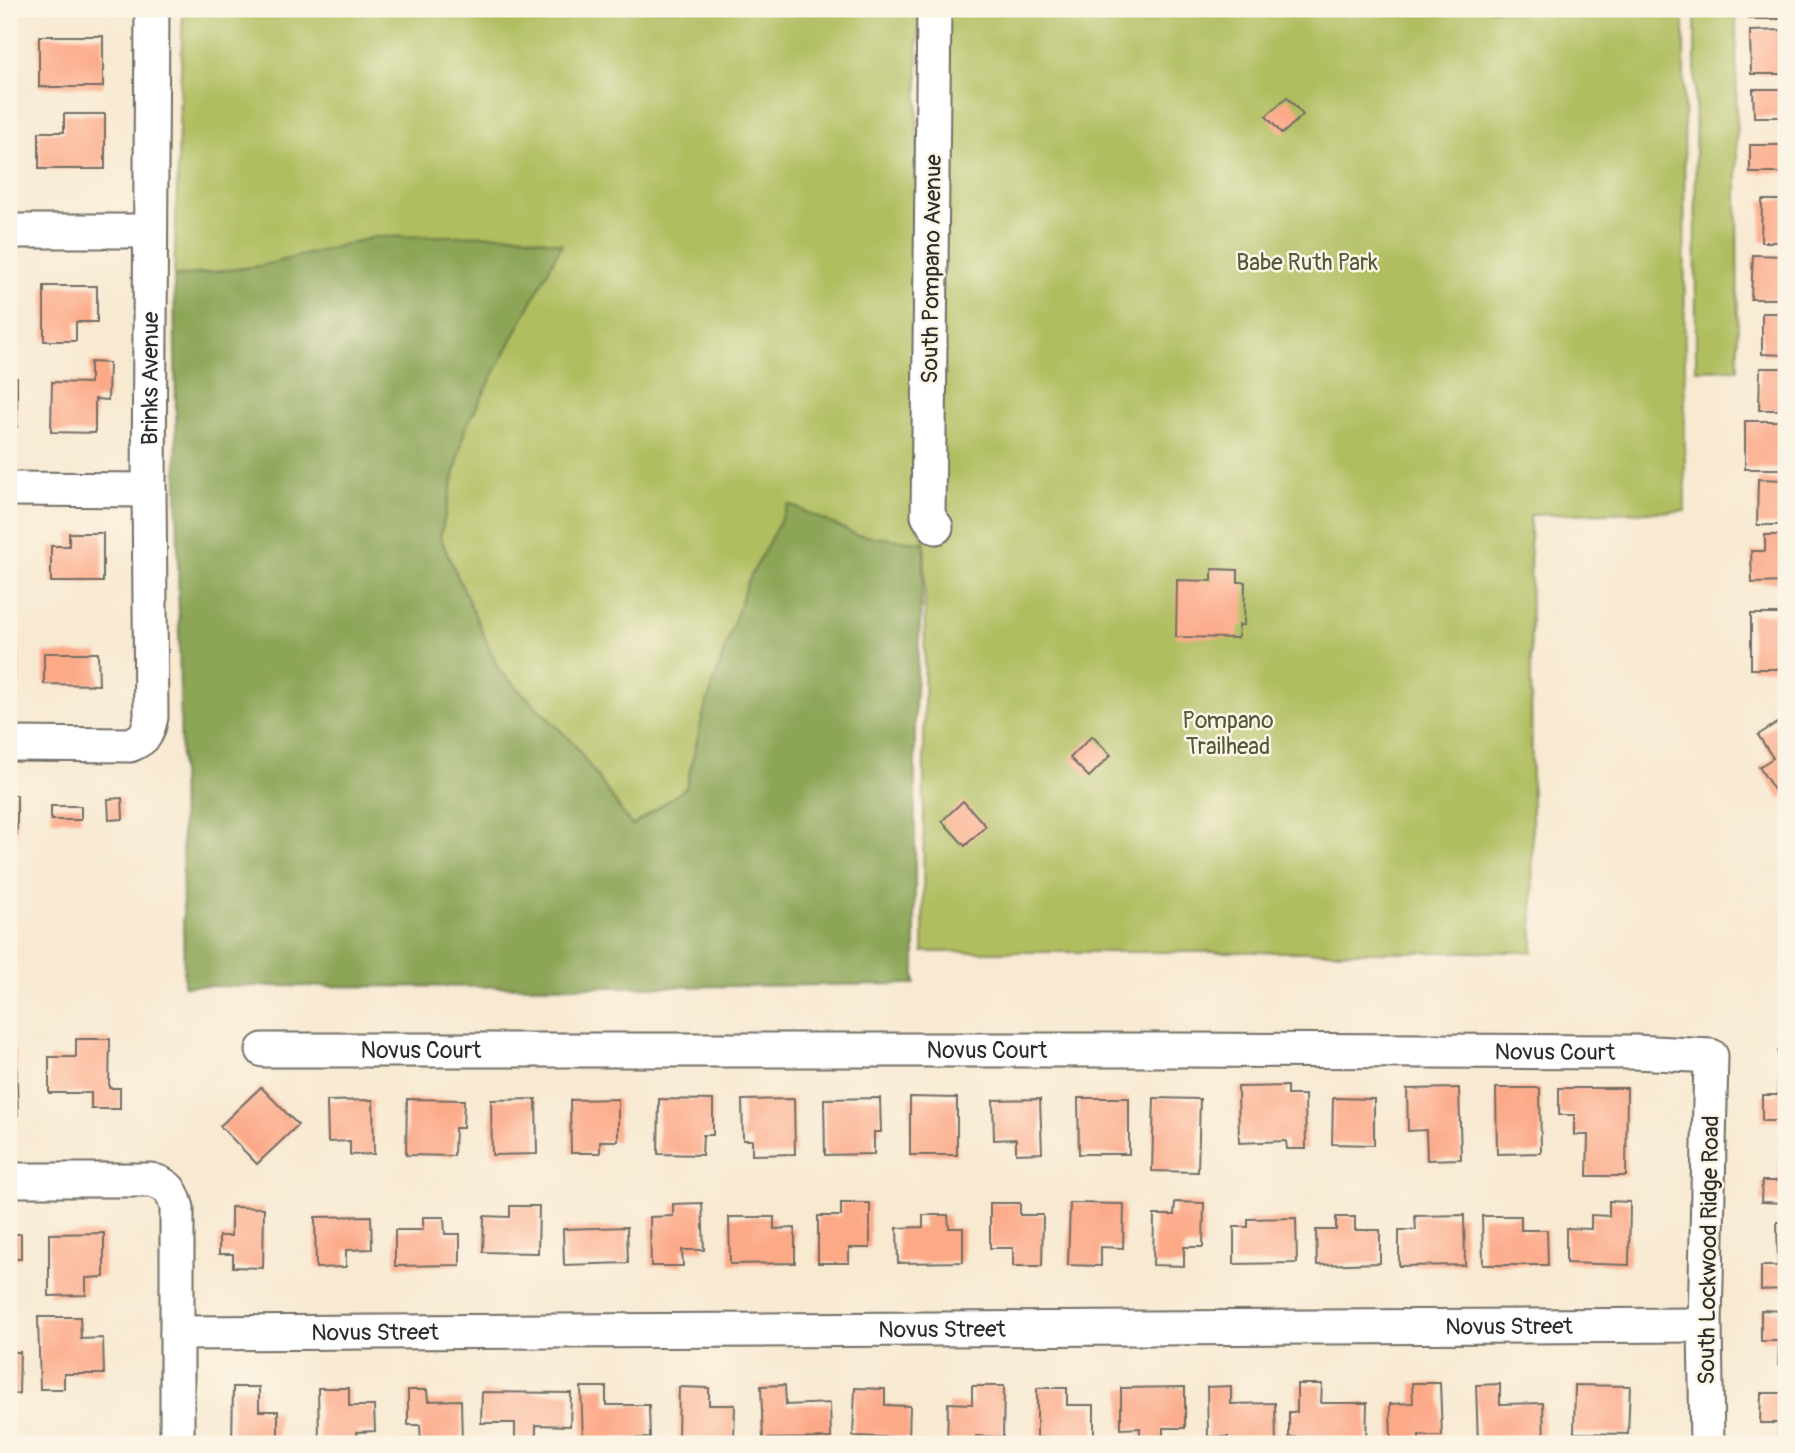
<svg xmlns="http://www.w3.org/2000/svg" width="1795" height="1453" font-family="Pangolin,sans-serif">
<style>
.green{fill:#b0be61;stroke:#6e7446;stroke-width:2}
.forest{fill:#8ca557;stroke:#5c6841;stroke-width:2}
.building{fill:#fca988}
.lines{fill:none;stroke-linecap:round;stroke-linejoin:round}
.minor-casing{stroke:#736e65;stroke-width:37}
.minor{stroke:#fff;stroke-width:33}
.labels{text-anchor:middle;stroke-width:5;stroke-linejoin:round;paint-order:stroke}
.park-label{font-size:23px;fill:#53573b;stroke:#fcf5e5}
.street-label{font-size:23px;fill:#2b2b2b;stroke:#fcf5e5}
</style>
<rect width="100%" height="100%" fill="#fcf5e5"/>
<filter id="ink" filterUnits="userSpaceOnUse"><feTurbulence type="fractalNoise" baseFrequency=".0143" numOctaves="2"/><feDisplacementMap in="SourceGraphic" scale="14" xChannelSelector="R" yChannelSelector="G"/><feConvolveMatrix kernelMatrix="1 2 1 2 8 2 1 2 1" color-interpolation-filters="sRGB"/></filter>
<filter id="wash" filterUnits="userSpaceOnUse"><feTurbulence type="fractalNoise" baseFrequency=".00686" numOctaves="4" result="noise"/><feDisplacementMap in="SourceGraphic" scale="28" xChannelSelector="R" yChannelSelector="G"/><feGaussianBlur stdDeviation="1.57" result="paint"/><feColorMatrix in="noise" values="0 0 0 0 0 0 0 0 0 0 0 0 0 0 0 0 0 1.4 0 .05"/><feComposite in="paint" operator="in"/></filter>
<g filter="url(#wash)">
<rect width="100%" height="100%" fill="#f8e9d1"/>
<g class="green">
<path d="M183,9H918L916,524L925,541L928,516L934,9H1684L1685,511L1530,515L1533,952H923L925,543L857,535L789,505L703,715L686,788L632,826L574,744L499,670L440,537L465,429L561,244L260,266L174,277Z"/>
<path d="M1695,9H1736L1738,369L1696,370Z"/>
</g>
<path class="forest" d="M518,235L562,244L465,429L440,537L499,670L574,744L632,826L686,788L703,715L747,583L789,504L857,535L925,543L915,706V984L652,987L184,986L174,277L260,266L375,237Z"/>
<g id="blocks">
<g class="building">
<rect x="1749" y="9" width="37" height="10"/>
<path d="M1786,30V74H1751L1750,31Z"/>
<rect x="39" y="36" width="64" height="51"/>
<path d="M1753,89H1786V117H1754Z"/>
<path d="M1287,97L1303,115L1282,134L1266,116Z"/>
<path d="M64,114H105V169H39V132H64Z"/>
<rect x="1750" y="145" width="36" height="28"/>
<path d="M1762,200H1786V242H1761Z"/>
<path d="M1753,255L1786,256V299H1751Z"/>
<rect x="9" y="285" width="8" height="41"/>
<path d="M44,286H97V322H76V341H44Z"/>
<path d="M1762,313H1786V355L1762,354Z"/>
<path d="M90,362L109,363L108,400L95,399V433L51,432L52,382L90,383Z"/>
<path d="M1760,368H1786V410H1759Z"/>
<rect x="9" y="378" width="8" height="49"/>
<rect x="1745" y="421" width="41" height="48"/>
<path d="M1758,479L1786,480V525H1757Z"/>
<path d="M69,533H103V582H51V546H69Z"/>
<path d="M1765,535H1786V582L1752,583L1751,551H1765Z"/>
<path d="M1212,569L1238,570V582H1245L1244,625H1239L1238,638L1176,637L1177,580L1212,581Z"/>
<rect x="1751" y="614" width="35" height="55"/>
<rect x="9" y="650" width="6" height="30"/>
<path d="M44,653H98L99,685L44,684Z"/>
<path d="M1786,717V794L1780,799L1759,767L1773,758L1758,735Z"/>
<path d="M1092,736L1111,755L1089,777L1070,758Z"/>
<rect x="9" y="795" width="8" height="40"/>
<path d="M122,798L123,819L109,820L108,799Z"/>
<path d="M963,801L986,826L965,846L942,821Z"/>
<rect x="51" y="806" width="30" height="14"/>
<path d="M76,1039H110L109,1088H120V1109H91V1093H49V1057H76Z"/>
<path d="M9,1051H16L18,1115H9Z"/>
<path d="M1778,1051H1786V1121H1762V1095H1778Z"/>
<path d="M1287,1086V1095H1305L1306,1149H1287L1286,1141L1239,1143L1238,1087Z"/>
<path d="M261,1087L298,1125L257,1164L220,1126Z"/>
<path d="M1459,1088L1461,1159L1427,1160L1426,1130L1408,1131L1407,1089Z"/>
<path d="M1496,1088H1540L1541,1153L1497,1154Z"/>
<path d="M1559,1088H1627L1626,1176H1587L1588,1135H1574V1115H1559Z"/>
<path d="M910,1097L957,1098V1155H910Z"/>
<path d="M880,1098L881,1132H874V1154L825,1155L824,1099Z"/>
<path d="M1078,1098H1129V1154H1079Z"/>
<path d="M1154,1098L1200,1099L1198,1172L1152,1171Z"/>
<path d="M1333,1098L1374,1099V1145L1332,1144Z"/>
<path d="M407,1099L464,1100L463,1128H455L454,1156L406,1155Z"/>
<path d="M536,1099L537,1154L492,1155L491,1100Z"/>
<path d="M618,1099V1141H600V1153H571L570,1100Z"/>
<path d="M659,1099L713,1100V1135H703L702,1155L658,1154Z"/>
<path d="M794,1099L795,1154L752,1155V1140H743L742,1100Z"/>
<path d="M1040,1099L1042,1153L1016,1154V1139L994,1140L993,1100Z"/>
<path d="M373,1100L374,1154L350,1155V1141L328,1142L327,1101Z"/>
<path d="M1779,1136H1786V1203L1761,1202L1762,1181H1778Z"/>
<path d="M1609,1201L1630,1202L1629,1265L1566,1263V1228L1591,1229V1215L1609,1216Z"/>
<path d="M1175,1202L1204,1203L1203,1247H1184V1266L1153,1265L1154,1215H1174Z"/>
<path d="M702,1203L704,1250H682L683,1266H651L650,1217L673,1216V1204Z"/>
<path d="M841,1203H870V1248H849V1263H818V1216H841Z"/>
<path d="M990,1203H1020V1215H1043L1042,1266H1013V1248H990Z"/>
<path d="M1070,1203L1124,1204L1123,1248L1101,1247V1266L1068,1265Z"/>
<path d="M510,1206H539L538,1253L483,1252L484,1216L510,1217Z"/>
<path d="M231,1207L264,1208L263,1268L233,1267V1254H219V1236H231Z"/>
<path d="M923,1215H948L949,1228H963V1262L898,1263L897,1228L923,1227Z"/>
<path d="M1464,1215L1465,1265L1399,1266V1230H1416L1415,1216Z"/>
<path d="M371,1216L372,1249L346,1250V1267L316,1268L315,1217Z"/>
<path d="M1482,1216H1521V1230H1547L1548,1265H1483Z"/>
<path d="M423,1217H444L445,1234H460V1265L395,1266V1230H423Z"/>
<path d="M729,1217H774V1229L795,1228V1263L730,1264Z"/>
<path d="M1336,1217H1355V1230H1380V1263L1317,1265L1316,1230H1336Z"/>
<path d="M1296,1218L1297,1263L1234,1264V1227H1248V1219Z"/>
<path d="M1777,1222H1786V1289L1761,1290V1266H1778Z"/>
<path d="M627,1227L628,1263L564,1265L563,1229Z"/>
<path d="M104,1233V1277L86,1278V1295L49,1296V1234Z"/>
<path d="M9,1234H21V1259H12V1294H9Z"/>
<path d="M1761,1310L1786,1311V1365H1778L1779,1341H1761Z"/>
<path d="M38,1317H80L81,1339L103,1338L104,1374H64V1389H40Z"/>
<path d="M9,1352H20L19,1394H9Z"/>
<path d="M1412,1383H1440L1442,1436H1419V1444H1391L1390,1404L1413,1403Z"/>
<path d="M1297,1384H1322L1321,1403H1367L1366,1444H1318V1438L1289,1437V1412H1297Z"/>
<path d="M1500,1384V1404L1543,1403L1544,1444H1478L1476,1385Z"/>
<path d="M785,1385L786,1405L830,1403L831,1438L763,1439L761,1386Z"/>
<path d="M1575,1385L1630,1386L1628,1434L1574,1433Z"/>
<path d="M972,1386H1004L1003,1437L976,1436V1444H947L948,1403L972,1404Z"/>
<path d="M1231,1386V1404L1275,1403L1276,1444H1228V1437H1208L1207,1387Z"/>
<path d="M233,1387H259V1411H278V1442H232Z"/>
<path d="M581,1387H606V1405H649L650,1438L583,1439Z"/>
<path d="M679,1387L709,1388V1405H735L734,1439L678,1438Z"/>
<path d="M1185,1387V1428H1163V1442H1140V1428L1121,1429V1388Z"/>
<path d="M318,1388H349V1406H374L375,1431L357,1432L358,1439L319,1440Z"/>
<path d="M855,1388L885,1389V1405L910,1406L909,1438L853,1436Z"/>
<path d="M1037,1388H1067V1405H1094V1438H1037Z"/>
<path d="M408,1390H427L428,1401L461,1400L462,1442L421,1443L420,1425H408Z"/>
<path d="M482,1392L571,1393L570,1426L536,1425V1439H515V1423H481Z"/>
<path d="M1761,1393H1786V1444H1778V1423H1760Z"/>
</g>
</g>
</g>
<g filter="url(#ink)">
<use href="#blocks" fill-opacity="0" stroke="#736e65" stroke-width="2"/>
<g class="lines">
<defs>
<g id="minor">
<path d="M934,9L928,516L936,527"/>
<path d="M9,231H150"/>
<path d="M9,489L149,490"/>
<path id="s1" d="M9,744L130,745C146,738 147,735 151,717L149,490L152,9"/>
<path id="s2" d="M263,1050H1185L1635,1052L1711,1056L1705,1325L1707,1444"/>
<path d="M9,1180H151C169,1185 172,1190 177,1208V1444"/>
<path id="s3" d="M177,1333L1705,1325"/>
</g>
</defs>
<use href="#minor" class="minor-casing"/>
<use href="#minor" class="minor"/>
</g>
</g>
<g class="labels">
<g class="park-label">
<text x="1307" y="270">Babe Ruth Park</text>
<text x="1228" y="728">Pompano<tspan x="1228" dy="26">Trailhead</tspan></text>
</g>
<g class="street-label">
<text transform="translate(931 269) rotate(-89)" y="8">South Pompano Avenue</text>
<text dy="8" stroke="none"><textPath href="#s1" startOffset="497">Brinks Avenue</textPath></text>
<text dy="8" stroke="none"><textPath href="#s2" startOffset="158">Novus Court</textPath></text>
<text dy="8" stroke="none"><textPath href="#s2" startOffset="724">Novus Court</textPath></text>
<text dy="8" stroke="none"><textPath href="#s2" startOffset="1292">Novus Court</textPath></text>
<text transform="translate(1708 1250) rotate(-89)" y="8">South Lockwood Ridge Road</text>
<text dy="8" stroke="none"><textPath href="#s3" startOffset="1332">Novus Street</textPath></text>
<text dy="8" stroke="none"><textPath href="#s3" startOffset="765">Novus Street</textPath></text>
<text dy="8" stroke="none"><textPath href="#s3" startOffset="198">Novus Street</textPath></text>
</g>
</g>
<rect width="1795" height="1453" fill="none" stroke="#fcf5e5" stroke-width="35"/>
</svg>
